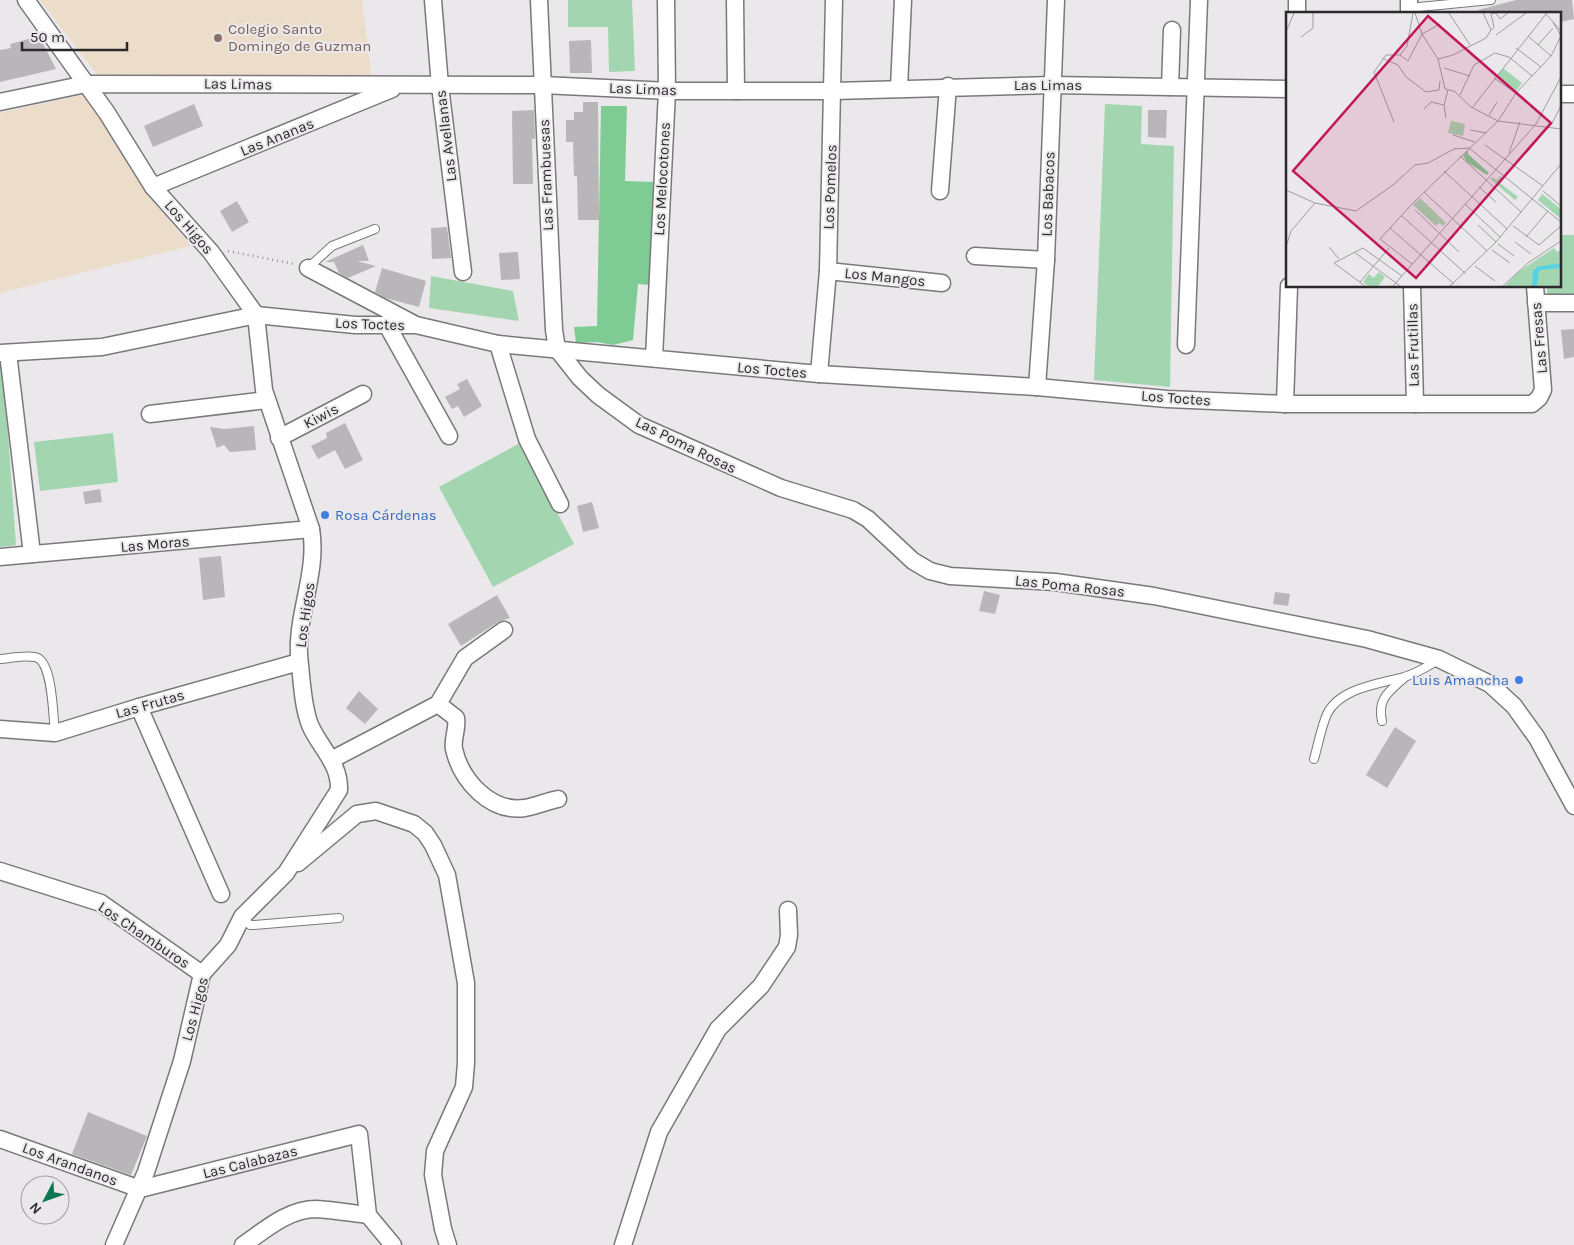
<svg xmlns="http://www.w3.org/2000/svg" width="1574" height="1245" font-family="Karla,sans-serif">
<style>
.education{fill:#ebddca}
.green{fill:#a3d6b0}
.forest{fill:#7ecc94}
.building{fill:#b9b6b9}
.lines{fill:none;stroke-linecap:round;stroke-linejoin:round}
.service-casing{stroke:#7a787b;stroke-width:10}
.minor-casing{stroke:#7a787b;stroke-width:19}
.path{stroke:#919092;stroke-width:2.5;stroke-dasharray:1 4;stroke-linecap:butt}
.service{stroke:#fff;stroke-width:8}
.minor{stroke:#fff;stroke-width:16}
.education-dot{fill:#8d6e63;stroke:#eae8eb;stroke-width:2}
.shop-dot{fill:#3f7fe0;stroke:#eae8eb;stroke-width:2}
.labels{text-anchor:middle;stroke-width:4;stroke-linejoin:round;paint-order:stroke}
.education-label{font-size:15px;fill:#785e54;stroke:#eae8eb;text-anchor:start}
.street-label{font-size:15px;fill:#2a2a2b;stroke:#eae8eb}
.shop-label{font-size:15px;fill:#366cbe;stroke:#eae8eb;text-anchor:start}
.inset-road{fill:none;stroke:#9d9c9e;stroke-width:1}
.view{fill:#c2185b;fill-opacity:0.15;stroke:#c2185b;stroke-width:2.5}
.inset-edge{fill:none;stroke:#2a2a2b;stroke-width:2.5}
</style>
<rect width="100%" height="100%" fill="#eae8eb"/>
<g class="education">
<path d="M40,0H362L372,81L98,76Z"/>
<path d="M90,93L151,199L191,246L0,293V113Z"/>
</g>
<g class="green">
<path d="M568,0H632L635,71L609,72L608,27H568Z"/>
<path d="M1105,104L1142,106L1141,144L1174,146L1170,387L1094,380Z"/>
<path d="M1560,235H1574V294L1547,296V286H1560Z"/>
<path d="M431,276L513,291L519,321L429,308Z"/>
<path d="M3,361L16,545L0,547V362Z"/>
<path d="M113,433L118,482L40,491L34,442Z"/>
<path d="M520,443L574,544L493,587L439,487Z"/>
</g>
<path class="forest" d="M601,106H627L625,181L654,182L651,285L638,284L633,340L613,345L597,342L576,343L574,327L597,326Z"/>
<g class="building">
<path d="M1516,0H1572L1574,19L1560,22V14H1479L1478,10Z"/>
<path d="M39,36L56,69L0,82V50L11,48L10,44Z"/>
<path d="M591,40L592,73H570L569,41Z"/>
<path d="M583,102H598L599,220H578L577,176H574L573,142H566V120H574V112H583Z"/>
<path d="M194,104L203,126L153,147L144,126Z"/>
<path d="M534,110L535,139H532L533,184H513L512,111Z"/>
<path d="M1148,110H1167L1166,138L1148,137Z"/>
<path d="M237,201L249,222L232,232L220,211Z"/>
<path d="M447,227L451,258L432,259L431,228Z"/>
<path d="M363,245L369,261H357L376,266L348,278L339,273L334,262H325Z"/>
<path d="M518,252L520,279L501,280L499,253Z"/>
<path d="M382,268L426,281L419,307L385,298L375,292Z"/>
<path d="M1574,329V357L1564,359L1561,330Z"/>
<path d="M467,379L482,406L464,417L458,406L452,409L445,397L460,389L457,384Z"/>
<path d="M345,423L363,460L345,469L335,450L318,459L311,446L327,438L326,433Z"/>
<path d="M254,426L256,450L230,452L224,445L217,448L210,427L224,429Z"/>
<path d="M100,489L102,502L85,504L83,492Z"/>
<path d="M592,502L599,528L583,532L577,506Z"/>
<path d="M221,556L225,597L203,600L199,558Z"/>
<path d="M984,591L1000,595L995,614L979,611Z"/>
<path d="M1275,592L1290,594L1288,606L1273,604Z"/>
<path d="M497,595L510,618L498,622L461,646L448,624Z"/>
<path d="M359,691L378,709L365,724L346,708Z"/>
<path d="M1395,727L1416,741L1387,788L1366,775Z"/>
<path d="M88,1112L147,1136L131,1175L72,1154Z"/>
</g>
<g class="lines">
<defs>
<g id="service">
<path d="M1409,8L1491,0"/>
<path d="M308,268L332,246L375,229"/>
<path d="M0,659C11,658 25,655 35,657C53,660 53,717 55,733"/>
<path d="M1382,721C1377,698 1389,692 1405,677"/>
<path d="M1314,759C1318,745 1321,728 1327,714C1340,688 1379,684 1404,677C1416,674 1428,666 1438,660"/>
<path d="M242,917L250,925H254L339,918"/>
</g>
<g id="minor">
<path d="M26,0L107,113L153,187L211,252L256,315L264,390L311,529C319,575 293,619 300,665C302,684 303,707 310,725C320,748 340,763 339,790L286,873L242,917L228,945L202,974L182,1061L146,1172L114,1245"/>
<path d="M433,0L440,86L463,272"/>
<path d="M539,0L554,330L557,349L580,378L598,395L639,425L781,488L853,510L868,519L913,561L930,571L950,576L1055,582L1154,596L1367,639L1439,659L1490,684L1514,706L1537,738L1574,806"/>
<path d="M735,0L736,91"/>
<path d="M1297,14V0"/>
<path d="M1409,14V0"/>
<path d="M1170,87L1172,30"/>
<path d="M899,88L903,0"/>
<path d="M1560,94H1574"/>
<path d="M0,102L86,84L542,85L670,91H833L1053,85L1288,89"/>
<path d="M153,187L392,89"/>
<path d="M940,191L948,86"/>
<path d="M975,256L1046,260"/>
<path d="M308,268L414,324"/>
<path d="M828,271L942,283"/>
<path d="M1412,286L1415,404"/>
<path d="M1536,303H1574"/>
<path d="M387,325L449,436"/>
<path d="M498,344L527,439L560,504"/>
<path d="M1186,345L1199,0"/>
<path d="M0,353L102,347L256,315L355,325H416L498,344L819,374L1037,387L1167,399L1285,404H1532L1539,398L1543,390L1535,286"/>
<path d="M8,353L32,554"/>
<path d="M654,358L667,91L666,0"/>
<path d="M819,374L828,271L834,0"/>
<path d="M1037,387L1046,260L1056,0"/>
<path d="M1285,404L1289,286"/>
<path d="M150,414L267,400"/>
<path d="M279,438L363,394"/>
<path d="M0,557L311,529"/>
<path d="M438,704L456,718C458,729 452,739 454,749C461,780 490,813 525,808C536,806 548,801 558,799"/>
<path d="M139,707L221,894"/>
<path d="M0,729L55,733L139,707L299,662"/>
<path d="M331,760L438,704L465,658L504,630"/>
<path d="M298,863L357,814L376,811L414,824L425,833L433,845L447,875L466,983V1063L464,1087L435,1151L433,1175L443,1229L448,1245"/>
<path d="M0,871L101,903L202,974"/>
<path d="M0,1139L140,1189L359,1134L368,1215L393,1245"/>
<path d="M243,1245C265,1230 288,1209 316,1209C333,1210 351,1213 368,1215"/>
<path d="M623,1245L659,1132L718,1029L761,986L787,947L789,935L788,910"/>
</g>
</defs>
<use href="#service" class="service-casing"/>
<use href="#minor" class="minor-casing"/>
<path class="path" d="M228,251L294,264"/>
<use href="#service" class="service"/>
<use href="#minor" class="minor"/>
</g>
<circle class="education-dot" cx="218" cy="38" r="5"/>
<g class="shop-dot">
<circle cx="325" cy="515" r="5"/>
<circle cx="1519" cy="680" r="5"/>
</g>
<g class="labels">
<g class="education-label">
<text x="228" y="34">Colegio Santo<tspan x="228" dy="17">Domingo de Guzman</tspan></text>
</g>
<g class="street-label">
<text transform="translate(238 84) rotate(1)" y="5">Las Limas</text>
<text x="1048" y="90">Las Limas</text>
<text transform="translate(643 89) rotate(2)" y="5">Las Limas</text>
<text transform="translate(446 136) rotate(-97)" y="5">Las Avellanas</text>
<text transform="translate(277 137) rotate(-22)" y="5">Las Ananas</text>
<text transform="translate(546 175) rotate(-92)" y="5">Las Frambuesas</text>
<text transform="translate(662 179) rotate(-87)" y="5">Los Melocotones</text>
<text transform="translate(830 187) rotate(-88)" y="5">Los Pomelos</text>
<text transform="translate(1048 194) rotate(-88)" y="5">Los Babacos</text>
<text transform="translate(189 227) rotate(49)" y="5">Los Higos</text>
<text transform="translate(885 277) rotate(6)" y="5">Los Mangos</text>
<text transform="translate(370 324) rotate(2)" y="5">Los Toctes</text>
<text transform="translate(1539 338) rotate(-95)" y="5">Las Fresas</text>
<text transform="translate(1413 345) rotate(-91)" y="5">Las Frutillas</text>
<text transform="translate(772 370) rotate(5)" y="5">Los Toctes</text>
<text transform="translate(1176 398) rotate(4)" y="5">Los Toctes</text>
<text transform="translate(321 416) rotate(-28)" y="5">Kiwis</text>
<text transform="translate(686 445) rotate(26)" y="5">Las Poma Rosas</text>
<text transform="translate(155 544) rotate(-5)" y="5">Las Moras</text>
<text transform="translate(1070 586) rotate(6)" y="5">Las Poma Rosas</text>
<text transform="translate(305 615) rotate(-82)" y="5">Los Higos</text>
<text transform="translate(150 704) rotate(-16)" y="5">Las Frutas</text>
<text transform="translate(144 935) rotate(34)" y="5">Los Chamburos</text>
<text transform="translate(195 1009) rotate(-75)" y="5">Los Higos</text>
<text transform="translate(250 1162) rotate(-14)" y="5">Las Calabazas</text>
<text transform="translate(70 1164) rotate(20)" y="5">Los Arandanos</text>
</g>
<g class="shop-label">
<text x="335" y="520">Rosa Cárdenas</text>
<text x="1509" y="685" text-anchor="end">Luis Amancha</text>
</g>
</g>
<g transform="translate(1286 12)">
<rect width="275" height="275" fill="#eae8eb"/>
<path d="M217,56L236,71L229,80L210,65ZM165,109L179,112L177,124L162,121ZM214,164L217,167L214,171L232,185L229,188L204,167L206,165L211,168ZM256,182L275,197V207L252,188ZM134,186L160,211L157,214L153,211L150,214L127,193ZM268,236L271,240L275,238V274H219L232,260ZM93,260L99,265L92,274H82L77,270L83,262L87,266Z" fill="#a3d6b0"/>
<path d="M182,138V142L203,161L201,163L181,150L177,144Z" fill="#7ecc94"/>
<path d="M275,251V256L253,258L251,274H246L247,259L251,255Z" fill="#57d2e4"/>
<path class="inset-road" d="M129,1L136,22L152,47L159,77L168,79L185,95L212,109L275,117M163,1L184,33M259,1L275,19M205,18L208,15L205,2L210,1L214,7L222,1M0,20L8,1M210,23L240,1M242,24L265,44M15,25L27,16V1M252,33L267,16M230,36L255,55M114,43L121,34L127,1M96,46L112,53L120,65L140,80L153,78L154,69M152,47L167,43L200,26L205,18L197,1M158,56L184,64M208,66L230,81M174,83L188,53L209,41L223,45L246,64M186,96L260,2M138,97L145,90L158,93M203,103L211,90M160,106L158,93L162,78M108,110L88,60L100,43H114L122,49L136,22L154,12M265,113L275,94M184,118L200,121M167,123L189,130M199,133L257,174M183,136L275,210M223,141L234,110M174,144L235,200M158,159L221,217M193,175L210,190M0,178L29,191L70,199L107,173L129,153L142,151L168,137L183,136M257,179L275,194M138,180L201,239M179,192L214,225M129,198L173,240M115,203L180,262M192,213L210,230M227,214L253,233L275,214M104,216L167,271M240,225L262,199M229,230L245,242M212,232L228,244M0,235L5,219L29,191M43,235L53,247M206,238L224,251M68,240L114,274M126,252L94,227L126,192L212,109L230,81L265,44L275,24L267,10M189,254L209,269M74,270L103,236M79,274L48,251L77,236L116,264M107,274L250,112L275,65M164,274L210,230L275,152M217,274L242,251L275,229"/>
<path class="view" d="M142,4L265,111L130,266L7,159Z"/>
<rect width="275" height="275" class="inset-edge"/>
</g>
<g transform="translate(45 1200) rotate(229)"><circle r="24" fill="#eae8eb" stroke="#9d9c9e"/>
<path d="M0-4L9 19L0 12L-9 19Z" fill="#0f7750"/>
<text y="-8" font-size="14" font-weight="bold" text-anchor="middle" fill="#2a2a2b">N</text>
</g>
<path d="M22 42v8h105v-8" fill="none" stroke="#2a2a2b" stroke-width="2.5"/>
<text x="30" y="42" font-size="15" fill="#2a2a2b" stroke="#eae8eb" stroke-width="4" paint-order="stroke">50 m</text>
</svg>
